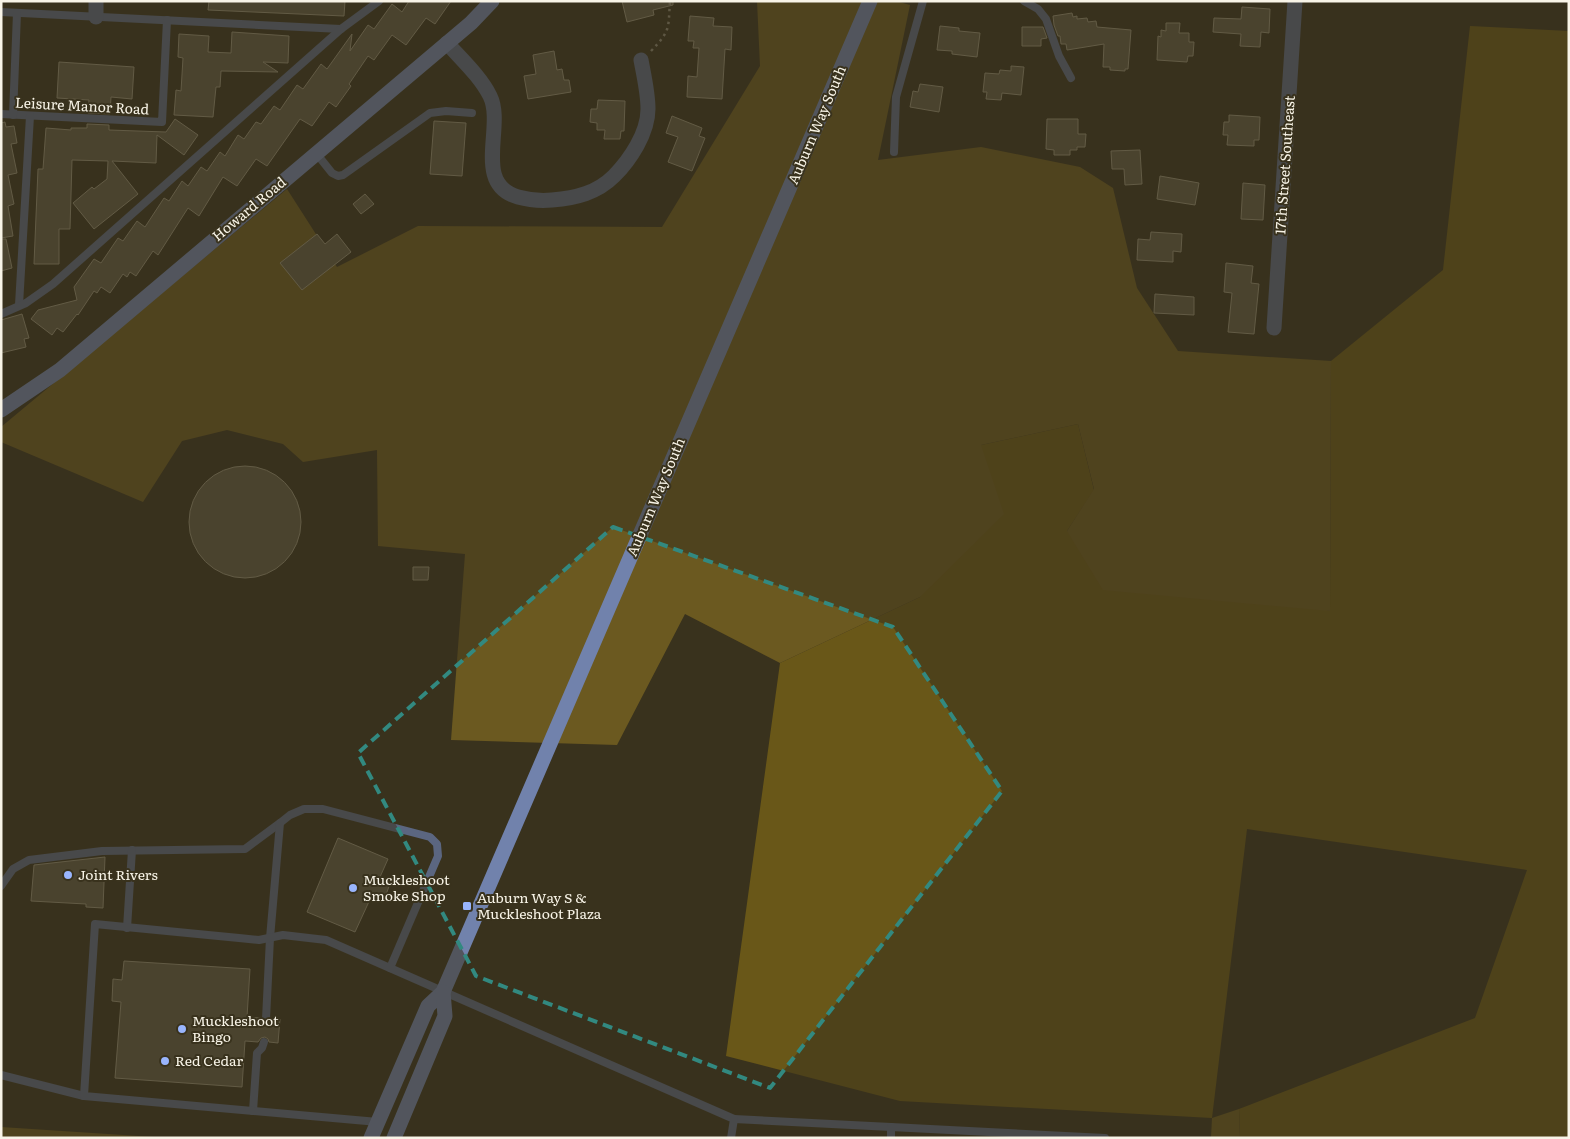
<svg xmlns="http://www.w3.org/2000/svg" width="1570" height="1139" font-family="Literata,serif">
<style>
.green{fill:#695718}
.forest{fill:#6b5920}
.building{fill:#615943;stroke:#948d75}
.lines{fill:none;stroke-linecap:round;stroke-linejoin:round}
.path{stroke:#8c8674;stroke-width:2.5;stroke-dasharray:2.5 4;stroke-linecap:butt}
.lane{stroke:#5b6680;stroke-width:8}
.street{stroke:#5b6680;stroke-width:15}
.secondary{stroke:#7182ac;stroke-width:15}
.marked{fill:none;stroke:#328980;stroke-width:4;stroke-dasharray:10 6;stroke-linejoin:round}
.poi-dot{fill:#99b5fd;stroke:#39321d;stroke-width:2}
.labels{text-anchor:middle;stroke-width:4;stroke-linejoin:round;paint-order:stroke}
.street-label{font-size:14px;fill:#f8f4e7;stroke:#39321d}
.poi-label{font-size:14px;fill:#f8f4e7;stroke:#39321d;text-anchor:start}
</style>
<rect width="100%" height="100%" fill="#39321d"/>
<path class="green" d="M1470,26L1569,31V1138H1240L1239,1109L1475,1018L1527,870L1247,829L1212,1118L900,1101L726,1056L780,663L920,597L981,445L1078,424L1094,490L1067,531L1330,611L1331,361L1443,270Z"/>
<g class="forest">
<path d="M757,1H896L910,5L878,160L981,147L1080,167L1113,188L1137,288L1178,351L1331,361L1330,611L1103,590L1067,531L1094,489L1078,424L981,445L1004,514L920,597L780,663L685,614L617,745L451,740L465,554L378,546L377,450L303,462L283,444L227,430L182,441L143,502L1,442V427L287,189L337,267L418,226L662,227L760,66Z"/>
<path d="M1239,1109L1240,1138H1211L1212,1118Z"/>
<path d="M1,1127L169,1138H1Z"/>
</g>
<g class="building">
<path d="M209,1H345L344,16L208,10Z"/>
<path d="M409,1H451L435,24L426,18L406,45L392,35L374,60L368,56L349,84L351,86L336,107L329,102L312,126L300,119L267,166L256,159L237,186L223,177L199,216L188,208L158,255L153,251L136,276L130,272L127,277L123,274L110,293L101,287L97,293L94,291L78,315L77,314L63,332L57,328L52,335L31,319L38,310L77,300L74,287L94,259L101,263L118,238L123,241L137,221L145,227L164,198L169,201L182,181L188,186L201,167L207,171L220,152L225,156L238,135L244,139L256,122L261,124L274,106L280,110L297,85L303,89L321,64L327,69L352,34L350,51L368,25L374,29L392,4L402,12Z"/>
<path d="M622,1H673V5L653,10L654,15L627,22Z"/>
<path d="M1242,7L1270,9L1269,33L1261,32L1260,47L1240,46L1241,34L1213,32L1214,18L1241,19Z"/>
<path d="M1072,13L1073,17L1077,16V19L1087,18L1088,22L1096,21L1097,27L1131,30L1128,69H1125V71L1110,70V67H1103L1104,44L1067,50L1066,44H1061L1060,36H1058L1054,25L1053,16Z"/>
<path d="M690,16L714,18L713,26L732,27L731,50L725,49L722,99L687,97L688,76L697,77L699,48H693L694,41H688Z"/>
<path d="M1166,23H1180L1179,33H1189V42H1194L1193,56H1188L1187,62L1157,60L1158,36L1161,37V30L1166,31Z"/>
<path d="M940,26L959,28V31L980,33L977,57L952,54V51L937,50Z"/>
<path d="M1022,27H1043L1047,38L1041,39V46H1022Z"/>
<path d="M232,32L289,36L288,63L263,62L278,72L221,71L220,87H216L213,117L174,115L176,90L181,91L183,58L178,57L179,34L209,36L208,52L231,53Z"/>
<path d="M554,51L557,70L562,69L564,80H569L571,92L528,99L524,76L536,74L533,55Z"/>
<path d="M59,62L134,67L132,99L111,97L110,114L88,113L89,100L57,98Z"/>
<path d="M1011,66L1024,67L1021,95L1002,93L1001,100L986,99L987,92H983L985,73L999,74L1000,70L1011,71Z"/>
<path d="M920,84L943,87L939,112L910,107L913,91L918,92Z"/>
<path d="M598,100L625,101L624,131H621L620,139H604L605,130H597V123L590,122L591,109H597Z"/>
<path d="M1229,115L1260,117L1259,140H1254V146L1227,145L1228,135H1223L1224,122H1229Z"/>
<path d="M672,116L702,128L699,136L705,138L692,171L668,162L678,137L666,133Z"/>
<path d="M175,119L198,135L184,155L157,135L156,163L112,161L138,194L94,229L73,203L92,187L94,189L107,179L108,161L72,160L70,229H59V264H34L38,169H43L46,128L71,130V128H87V124L109,125V130L166,132Z"/>
<path d="M1047,119H1078V134H1086L1085,147H1077V150H1070V155H1054V150L1046,149Z"/>
<path d="M434,121L466,123L462,176L430,174Z"/>
<path d="M5,122L6,127L14,126L17,143L11,144L17,173L8,175L14,204L8,206L13,236L1,238V123Z"/>
<path d="M1140,150L1142,184L1125,185L1124,169H1112L1111,151Z"/>
<path d="M1160,176L1199,183L1195,205L1157,199Z"/>
<path d="M1243,183L1265,185L1263,220L1241,219Z"/>
<path d="M365,194L374,204L361,214L353,204Z"/>
<path d="M1151,232L1182,234L1181,252L1173,251V262L1137,260L1138,239L1150,240Z"/>
<path d="M317,234L325,244L337,234L351,252L302,290L280,263Z"/>
<path d="M1,239H6L12,268L1,271Z"/>
<path d="M1226,263L1253,266L1251,283L1259,284L1254,334L1228,332L1232,293L1224,292Z"/>
<path d="M1155,294L1194,297V315L1154,313Z"/>
<path d="M22,314L29,338L24,339L26,347L1,353V320Z"/>
<circle cx="245" cy="522" r="56"/>
<path d="M413,567H429L428,580H413Z"/>
<path d="M338,838L388,859L380,877L391,881L384,900L372,895L355,932L307,912Z"/>
<path d="M105,857L103,908L86,907V904L31,901L34,865Z"/>
<path d="M124,961L250,969L247,1017L260,1018L261,1022L265,1025L269,1024L272,1019H280L278,1043L269,1042L268,1039L265,1037L261,1038L258,1042L245,1041L242,1087L115,1078L121,1002L112,1001L113,979L122,980Z"/>
</g>
<g class="lines">
<path class="path" d="M651,51C671,30 668,29 670,1"/>
<g class="lane">
<path d="M1024,1L1038,9L1046,19L1059,56L1071,78"/>
<path d="M1,12L341,29"/>
<path d="M1,114L162,122L167,20"/>
<path d="M13,115L17,13"/>
<path d="M894,152L896,97L923,1"/>
<path d="M316,153L332,173L338,176L343,175L430,113L446,111L472,113"/>
<path d="M19,305L30,116"/>
<path d="M1,314L26,303L53,284L341,29L379,1"/>
<path d="M1,886L13,869L29,860L102,851L245,849L280,823"/>
<path d="M127,928L132,850"/>
<path d="M266,1019L270,938L280,823L290,815L304,809H323L430,837L437,844L438,856L390,968"/>
<path d="M1,1075L84,1096"/>
<path d="M253,1111L257,1053L262,1048L264,1042"/>
<path d="M734,1119L891,1127"/>
<path d="M378,1122L84,1096L95,924L239,938L259,940L283,935L326,940L734,1119L731,1138"/>
<path d="M891,1138V1127L1105,1138"/>
</g>
<g class="street">
<path d="M96,17V1"/>
<path d="M447,43C461,59 480,76 490,96C505,126 472,184 518,197C529,200 541,201 552,200C576,198 597,193 614,176C630,160 648,133 648,109C648,93 644,76 641,60"/>
<path d="M1274,328L1295,1"/>
</g>
<g class="secondary">
<path d="M1,410L60,370L471,23L492,1"/>
<path d="M371,1138L428,1006L443,992L870,1"/>
<path d="M394,1138L445,1016L443,992"/>
</g>
</g>
<path d="M0 0H1570V1139H0ZM613,527L893,627L1002,791L770,1088L476,976L358,753Z" fill="#39321d" fill-opacity=".55" fill-rule="evenodd"/>
<path class="marked" d="M613,527L893,627L1002,791L770,1088L476,976L358,753Z"/>
<g class="poi-dot">
<circle cx="68" cy="875" r="5"/>
<circle cx="353" cy="888" r="5"/>
<rect x="462" y="901" width="10" height="10" rx="2.5"/>
<circle cx="182" cy="1029" r="5"/>
<circle cx="165" cy="1061" r="5"/>
</g>
<g class="labels">
<g class="street-label">
<text transform="translate(82 106) rotate(3)" y="5">Leisure Manor Road</text>
<text transform="translate(817 125) rotate(-67)" y="5">Auburn Way South</text>
<text transform="translate(1285 165) rotate(-86)" y="5">17th Street Southeast</text>
<text transform="translate(249 209) rotate(-40)" y="5">Howard Road</text>
<text transform="translate(656 497) rotate(-67)" y="5">Auburn Way South</text>
</g>
<g class="poi-label">
<text x="78" y="880">Joint Rivers</text>
<text x="363" y="885">Muckleshoot<tspan x="363" dy="16">Smoke Shop</tspan></text>
<text x="477" y="903">Auburn Way S &amp;<tspan x="477" dy="16">Muckleshoot Plaza</tspan></text>
<text x="192" y="1026">Muckleshoot<tspan x="192" dy="16">Bingo</tspan></text>
<text x="175" y="1066">Red Cedar</text>
</g>
</g>
<rect width="1570" height="1139" fill="none" stroke="#f8f4e7" stroke-width="5"/>
</svg>
